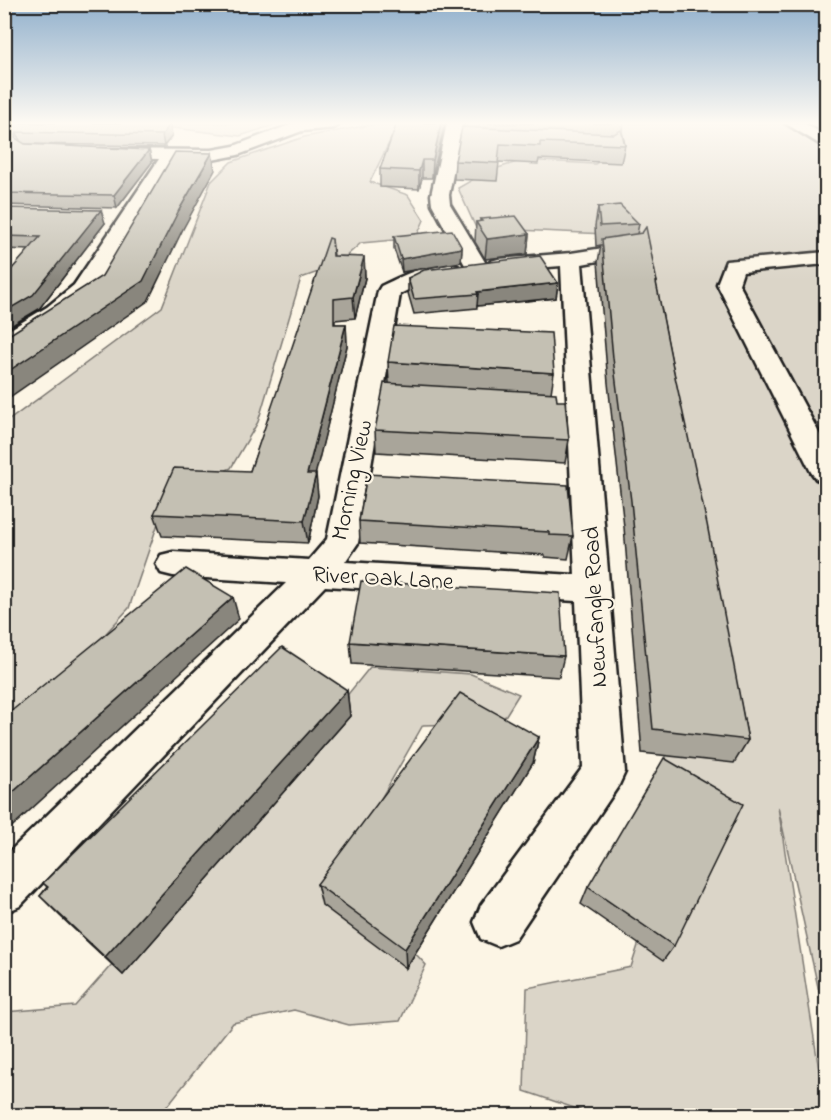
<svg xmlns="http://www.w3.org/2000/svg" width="831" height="1120" font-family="'Indie Flower',sans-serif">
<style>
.green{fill:#dbd5c8;stroke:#7c7872;stroke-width:1.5}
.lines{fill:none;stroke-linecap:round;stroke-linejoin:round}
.minor-casing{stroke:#1c1c1c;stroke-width:5}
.minor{fill:#fcf5e5;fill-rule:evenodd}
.wall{fill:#a9a59a;stroke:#1c1c1c;stroke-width:1.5}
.shaded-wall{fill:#89867d;stroke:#1c1c1c;stroke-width:1.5}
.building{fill:#c4c0b3;stroke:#1c1c1c;stroke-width:1.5}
.labels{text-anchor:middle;stroke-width:4.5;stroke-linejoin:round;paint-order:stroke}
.street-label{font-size:24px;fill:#1c1c1c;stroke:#fcf5e5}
</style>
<rect width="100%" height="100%" fill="#fcf5e5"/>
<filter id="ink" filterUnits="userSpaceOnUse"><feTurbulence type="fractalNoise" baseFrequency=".0167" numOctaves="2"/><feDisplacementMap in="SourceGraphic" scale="12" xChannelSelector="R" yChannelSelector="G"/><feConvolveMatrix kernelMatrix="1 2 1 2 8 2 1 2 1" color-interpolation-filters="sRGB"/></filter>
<g filter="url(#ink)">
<g class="green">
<path d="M4,123H280L240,136L157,126Z"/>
<path d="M381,123L397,126L370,182L408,195L424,220L416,238L361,243L335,266L301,278L258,422L231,468L167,497L129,608L38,708L5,736L4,424L162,307L211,182L231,162L304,137Z"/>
<path d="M612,123H826V1023L778,807L826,1115H589L580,1110L524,1091L527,988L631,967L665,862V655L606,234L476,228L458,188L488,171L524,160L595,164L617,150Z"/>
<path d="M370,667L471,674L519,694L501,723L423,725L335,879L386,922L426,965L400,1021L349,1025L294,1010L233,1023L160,1115L5,1116V1012L75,1006L319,730Z"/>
</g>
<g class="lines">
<defs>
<g id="minor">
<path d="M295,123H342L334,128L302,131L238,155L212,160L175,159L90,295L63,317L13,349L4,351V333L47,307L74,285L159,159L107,158L99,153L101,149L212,150L234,146Z"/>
<path d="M447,123H463L461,132L505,134L513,139L505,144L459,142L449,195L450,204L488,267L485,272H469L466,267L432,204L431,195Z"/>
<path d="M785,123H804L826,136V148Z"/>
<path d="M629,244L636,246L639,250L636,254L582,264L625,772L619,785L515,939L498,946L481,939L474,922L481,905L583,767L576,601L325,586L20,906L4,913V857L286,583L173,576L161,573L156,564L161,555L173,552L309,560L327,539L378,291L381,286C404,275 432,260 458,266L461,271L458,276L424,282L400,294L358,543L345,562L575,575L561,266L498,271L491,269L487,265L491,261L498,259L571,253Z"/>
<path d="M826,252V264L743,272L739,284L826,446V482L816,479L811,472L717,284L726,261Z"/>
</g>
</defs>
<use href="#minor" class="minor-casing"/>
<use href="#minor" class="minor"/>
</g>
<g class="wall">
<path d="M4,123L170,124L172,136L164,146L24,144L149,150L152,162L117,208L4,205Z"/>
<path d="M397,123H445L432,178H422L419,189L380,187V169Z"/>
<path d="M464,123H623L622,131L625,145L621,163L539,159L538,164L499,162L497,181L454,179L455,161L464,127Z"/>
<path d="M598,207L639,224L637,234L657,282L656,284L748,740L734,763L642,753L624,527L608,383L598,262L601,245L596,246L595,226Z"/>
<path d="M4,208L105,223L39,309L4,330V278L29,250L4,249Z"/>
<path d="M480,219L529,234L527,254L485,259L475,242L476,222H480Z"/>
<path d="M394,236L462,248L461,262L402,272L394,249Z"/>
<path d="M332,239L334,256L364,257L365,278L355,318L335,320V324H346L347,346L315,474L318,496L308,543L162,536L154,514L250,471Z"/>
<path d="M408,278L558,283L556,298L477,306V308L414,314L408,293Z"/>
<path d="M388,362L554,373L551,393L557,401L569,440L565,463L376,452L375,430L389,383Z"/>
<path d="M367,474L573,536L568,559L545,557V555L360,543L359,521Z"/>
<path d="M350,642L564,656L559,677L352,664Z"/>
<path d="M347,690L350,716L123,975L60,916L40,896L47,887L43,883Z"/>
<path d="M539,737L533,763L406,968L322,905L317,884Z"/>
<path d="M588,887L674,946L663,961L581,904Z"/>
</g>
<g class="shaded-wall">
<path d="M441,123H445L432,178L433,160Z"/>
<path d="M170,124L172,136L164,146L162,135Z"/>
<path d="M17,132L21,144L15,138Z"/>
<path d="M149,150L152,162L117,208L114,195Z"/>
<path d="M212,153L215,170L183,229L148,301L4,401V374L179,210Z"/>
<path d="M422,160V178L419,189V171Z"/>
<path d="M101,210L105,223L39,309L4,330V312Z"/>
<path d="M529,234L527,254L485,259L487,239Z"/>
<path d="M462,248L461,262L402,272L401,259Z"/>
<path d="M364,257L365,278L355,318L353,297Z"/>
<path d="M558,283L556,298L477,306L478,294L477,292Z"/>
<path d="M346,324L347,346L310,496L307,474Z"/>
<path d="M316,474L318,496L308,543L304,521Z"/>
<path d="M233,597L239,619L4,834V800Z"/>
<path d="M347,690L350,716L123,975L105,957Z"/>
<path d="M539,737L533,763L406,968L405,949Z"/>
</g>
<g class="building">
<path d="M4,123H146L170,124L162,135L17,132L15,138L25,144L149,150L114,195L4,193Z"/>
<path d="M397,123H441L433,160H422L419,171L380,169Z"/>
<path d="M462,127L614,134L621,130L625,145L540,142V146L500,144L498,163L455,161Z"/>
<path d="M175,152L212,153L179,210L143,281L4,374V338L102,276Z"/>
<path d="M620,205L639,224L600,226L598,207Z"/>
<path d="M4,208L101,210L33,295L4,312V278L40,237L4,236Z"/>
<path d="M516,216L529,234L487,239L476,222L482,221L480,219Z"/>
<path d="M646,227L657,282H656L674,372L707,524L748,740L653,729L631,501L613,358L602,239L642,233Z"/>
<path d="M452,230L462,248L401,259L394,236Z"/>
<path d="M329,238L332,239L333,256L364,257L353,297L334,299V324H346L307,474H316L304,521L154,514L174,468L250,471Z"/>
<path d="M540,256L558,283L477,292L478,294L414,299L408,278L424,270Z"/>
<path d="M394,326L551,333L554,373L388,362Z"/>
<path d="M384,383L556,393L557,401H565L569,440L375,430Z"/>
<path d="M367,474L568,485L573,536L549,535V532L359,521Z"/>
<path d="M186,569L233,597L4,800V717Z"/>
<path d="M361,581L560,593L564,656L350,642Z"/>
<path d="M282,647L347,690L105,957L40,896L48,887L43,883Z"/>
<path d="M460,693L539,737L405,949L317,884Z"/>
<path d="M664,758L743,804L674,946L588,887Z"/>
</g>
</g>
<linearGradient id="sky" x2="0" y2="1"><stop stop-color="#91b0cc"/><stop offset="0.44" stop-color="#fefaf3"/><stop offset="1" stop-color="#fefaf3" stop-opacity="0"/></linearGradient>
<rect width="831" height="280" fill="url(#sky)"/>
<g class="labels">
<g class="street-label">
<text transform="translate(351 480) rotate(-78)" y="8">Morning View</text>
<text transform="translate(383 577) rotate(3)" y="8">River Oak Lane</text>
<text transform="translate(594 607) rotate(-93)" y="8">Newfangle Road</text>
</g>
</g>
<rect width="831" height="1120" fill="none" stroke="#fcf5e5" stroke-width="24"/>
<rect x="12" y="12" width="807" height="1096" fill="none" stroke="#1c1c1c" stroke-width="2" filter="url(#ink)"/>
</svg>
